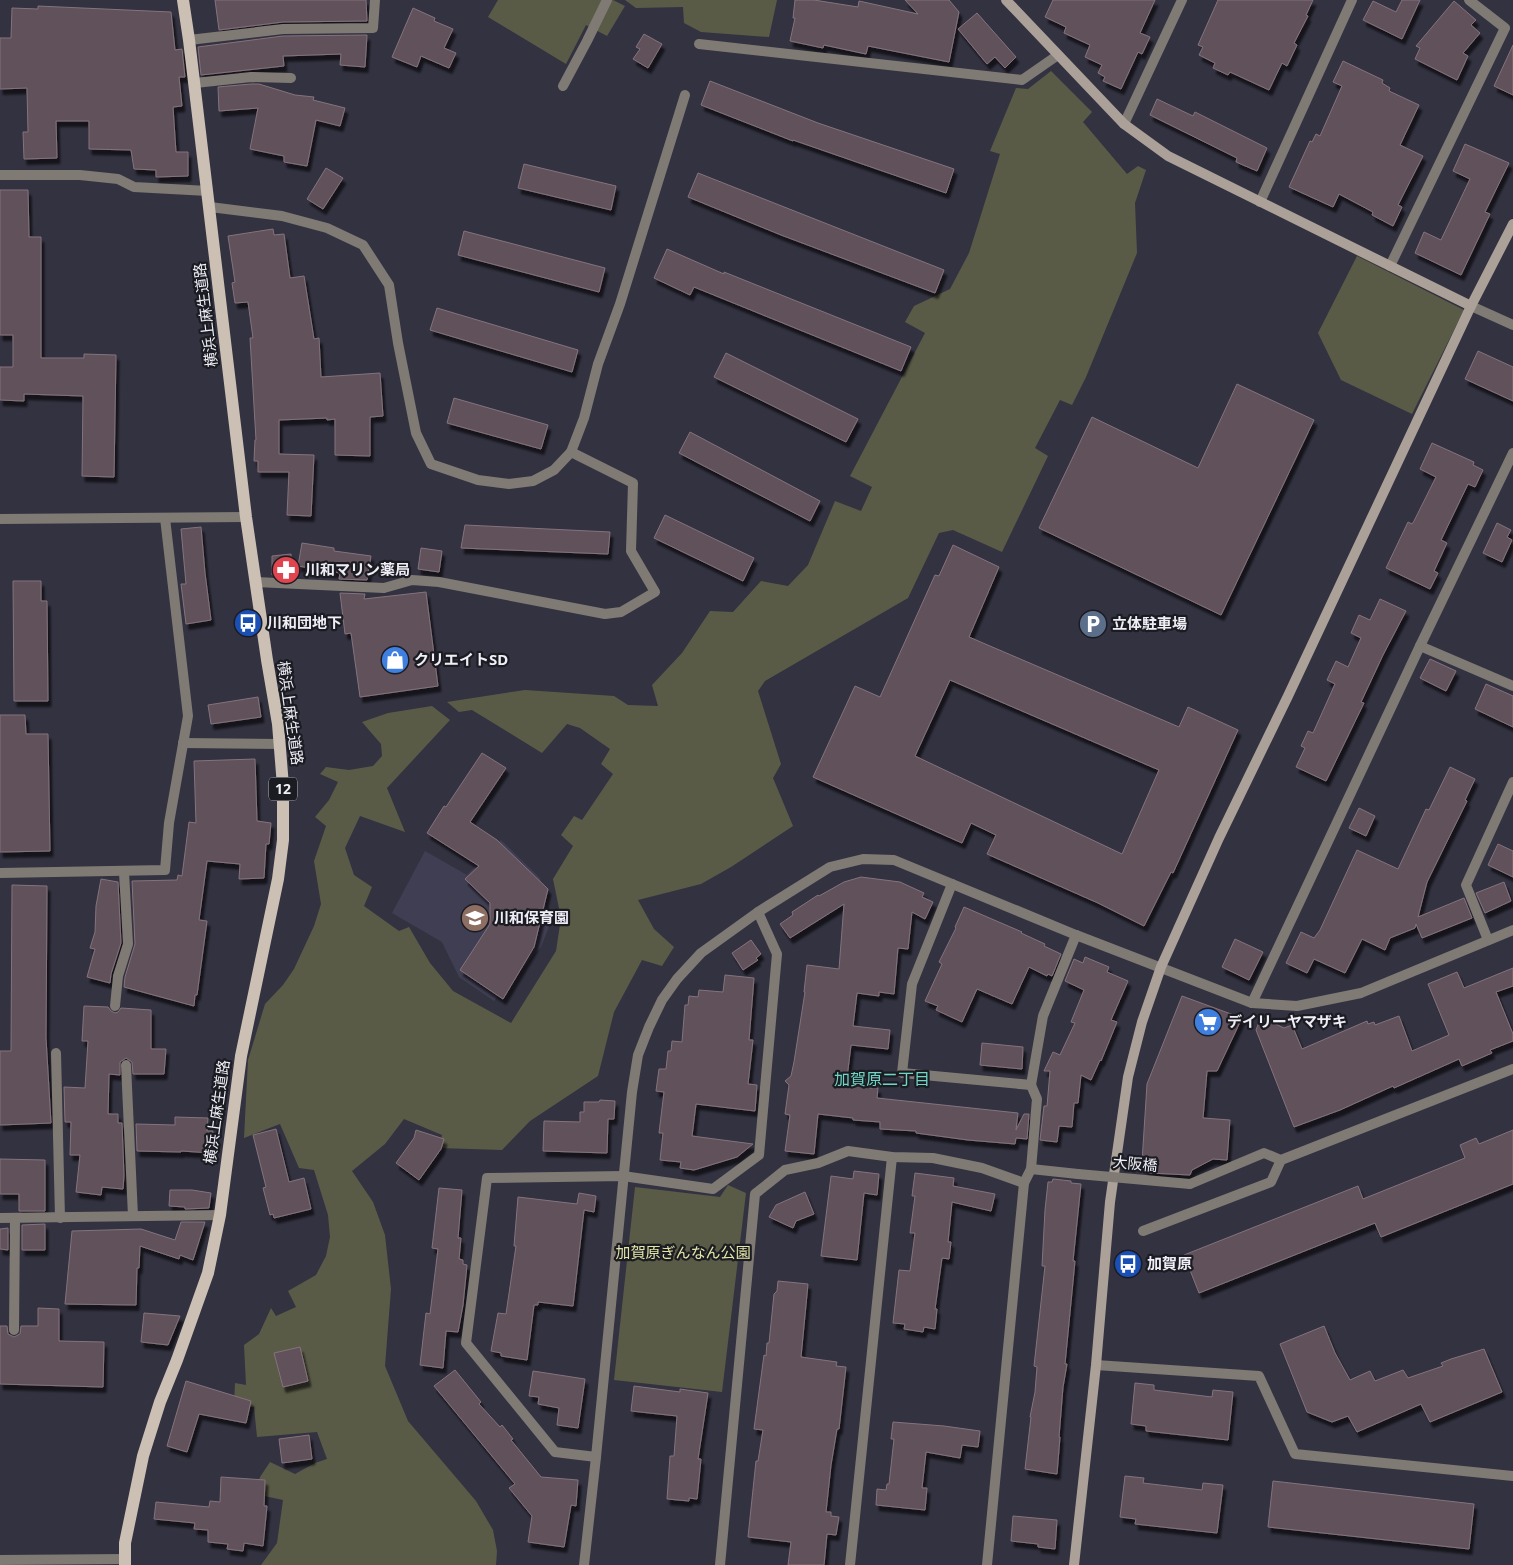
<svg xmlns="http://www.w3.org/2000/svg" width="1513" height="1565" font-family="'Noto Sans','Noto Sans JP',sans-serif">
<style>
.built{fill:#403e52}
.green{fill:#5a5b47}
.building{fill:#61515a;stroke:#84737d;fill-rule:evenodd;filter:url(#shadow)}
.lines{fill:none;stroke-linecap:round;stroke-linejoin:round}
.lane{stroke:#807a75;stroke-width:10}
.street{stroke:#807a75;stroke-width:10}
.secondary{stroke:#aba198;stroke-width:10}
.primary{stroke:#ccbfb4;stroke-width:12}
.street-bridge{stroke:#807a75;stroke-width:10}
.labels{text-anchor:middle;stroke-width:4.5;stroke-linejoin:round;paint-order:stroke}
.shield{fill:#1b1b22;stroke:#afafb7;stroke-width:1}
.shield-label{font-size:14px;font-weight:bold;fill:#efeef7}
.street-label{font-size:15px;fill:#efeef7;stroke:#1b1b22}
.poi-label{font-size:15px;font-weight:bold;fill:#efeef7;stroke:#1b1b22;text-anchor:start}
.park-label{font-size:15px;fill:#e3e6a8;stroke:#1b1b22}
.neighbourhood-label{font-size:16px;fill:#6fd6c6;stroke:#1b1b22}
</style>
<defs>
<filter id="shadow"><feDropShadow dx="3" dy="5.5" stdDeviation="1" flood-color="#0009"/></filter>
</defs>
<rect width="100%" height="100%" fill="#333241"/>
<path class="built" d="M501,840L540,878L550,924L541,947L494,1001L459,977L442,942L392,913L425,851L467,875Z"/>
<g class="green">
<path d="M498,0H613L625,6L607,36L586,25L566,64L488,17Z"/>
<path d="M625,0H777L769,37L701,32L684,23L683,7L636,8Z"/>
<path d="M1051,71L1092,112L1083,122L1127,174L1138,166L1146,170L1135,203L1137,253L1086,377L1072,405L1060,400L1035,448L1048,456L1002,552L953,530L939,533L908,598L765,681L758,691L781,764L773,778L793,826L731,867L701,884L638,900L654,929L674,947L662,966L642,960L614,1012L598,1076L530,1121L502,1150L439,1148L442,1135L404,1119L385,1144L352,1171L373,1202L385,1235L391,1289L385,1366L408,1421L476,1501L493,1530L497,1551L496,1565H261L277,1543L283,1500L255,1494L260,1477L270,1462L295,1474L315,1463L327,1459L317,1432L257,1437L254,1407L234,1405L235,1383L246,1385L244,1345L259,1334L271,1308L276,1316L296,1307L288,1291L316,1275L326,1256L330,1237L328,1215L314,1170L299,1168L280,1124L244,1138L248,1060L265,1004L283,985L294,969L314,926L321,904L314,861L326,826L315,817L329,800L338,782L320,774L326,767L349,770L373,766L382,756L381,744L362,722L388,713L432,706L450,720L387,788L405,832L360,816L345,848L354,875L372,887L364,906L399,931L409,927L430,963L453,991L511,1023L556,951L561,918L553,879L573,846L561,835L574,816L582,820L613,774L601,764L610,749L580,728L567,724L542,753L472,710L459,712L447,702L525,690L614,696L628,705L658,706L652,685L682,653L710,611L733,612L761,581L788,586L808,565L835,501L861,511L872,487L850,476L925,333L905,322L914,306L950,289L969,253L1000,154L990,151L1016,88L1028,89Z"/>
<path d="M1357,256L1464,310L1412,414L1341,380L1318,333Z"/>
<path d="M728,1185L746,1193L722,1392L614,1380L635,1187L720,1197Z"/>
</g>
<g class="building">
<path d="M215,0H366L367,21L283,22L219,30Z"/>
<path d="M795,0H814L858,7L859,1L918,14L905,0H949L959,12L949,62L868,46L866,54L824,45L823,48L790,41L795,18H793Z"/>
<path d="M1053,0H1155L1140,33L1150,37L1142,54L1138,52L1121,89L1103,81L1105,77L1098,73L1102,65L1085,57L1090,45L1064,33L1066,27L1045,17Z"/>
<path d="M1218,0H1313L1306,15L1308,16L1294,43L1297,45L1287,66L1282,63L1269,90L1230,72L1228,75L1213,68L1215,63L1199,55L1203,47L1198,45Z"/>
<path d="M1402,0H1420L1402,39L1363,20L1373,1L1396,12Z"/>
<path d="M1454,1L1476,20L1471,25L1480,33L1463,53L1468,56L1457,80L1415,59L1420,48L1416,46Z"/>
<path d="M38,6L171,12L175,50L182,49L185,77H179L182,106L173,107L176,152H188V176L156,177V170L134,169L131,150L89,149V121H56L57,158L24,159L23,132H28L27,88L0,89V38H11L12,8L38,9Z"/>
<path d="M413,8L435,18L434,21L453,29L444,48L456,53L449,68L421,56L417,67L392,57Z"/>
<path d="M977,13L1016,57L1005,68L995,57L987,64L958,29Z"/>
<path d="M644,34L662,44L648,68L633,59L640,49L636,47Z"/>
<path d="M367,35L365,67L340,65L341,54L283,56L284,66L201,75L198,47L283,36Z"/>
<path d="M1513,45V95L1494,86Z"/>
<path d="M1343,61L1383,80L1382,83L1390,88L1389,91L1419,105L1400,145L1423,156L1398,205L1402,207L1393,226L1372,215L1373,212L1339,194L1333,207L1289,187L1310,141L1312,142L1316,134L1320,136L1342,86L1333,82Z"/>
<path d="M710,81L818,123L954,169L946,193L793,140V141L701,105Z"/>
<path d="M251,84H259L295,95L314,97L313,100L345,108L340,126L316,120L307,166L284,162V156L250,149L258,108L219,111L218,87Z"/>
<path d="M1157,99L1193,116L1195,112L1267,148L1257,171L1236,162L1237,158L1150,115Z"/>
<path d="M1465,144L1509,163L1485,212L1490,214L1461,275L1415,253L1424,232L1441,240L1470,179L1453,171Z"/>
<path d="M524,164L616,186L611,210L518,188Z"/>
<path d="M326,168L343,178L323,209L307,199Z"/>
<path d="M698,173L944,270L935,293L781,235L688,197Z"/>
<path d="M0,190H28L29,237H41V358H84V354L116,355L114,477L82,476L83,396L24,394V401L0,400V367H13V335H0Z"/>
<path d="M273,229L274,235L284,234L290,278L304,276L314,339L319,338L321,377L380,373L383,416L370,417V456L335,455V419L327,420V418L279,420V454L314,455L311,516L287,515L289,472H258V461H254L255,440H256L250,338H253L248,302L235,303L232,283L235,282L228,236Z"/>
<path d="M464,231L605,268L599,292L458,255Z"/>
<path d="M667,249L724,274V272L911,347L901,371L694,287L690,295L654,278Z"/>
<path d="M437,308L578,350L572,372L430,330Z"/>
<path d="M1478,351L1513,367V401L1465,379Z"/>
<path d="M726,353L858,419L846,442L714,377Z"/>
<path d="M1237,384L1314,420L1221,615L1039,528L1092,417L1198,468Z"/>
<path d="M454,398L548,425L541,449L447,423Z"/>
<path d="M690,432L820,501L810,521L679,453Z"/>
<path d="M1432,443L1474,462L1473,465L1483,470L1475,487L1468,484L1441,540L1447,543L1434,571L1438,573L1430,589L1386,568L1408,522L1412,524L1414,521L1436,477L1420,469Z"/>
<path d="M665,515L754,558L743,581L654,538Z"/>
<path d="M1497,523L1511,530L1507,537L1512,540L1502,562L1483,553Z"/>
<path d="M465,525L610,532L608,554L461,548Z"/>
<path d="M201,527L205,573L211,620L186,624L181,584H186L181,529Z"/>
<path d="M302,543L334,548V551L371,556L367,580L339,579L340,573L298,566Z"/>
<path d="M953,545L999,567L969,637L1179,727L1188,707L1238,730L1173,873L1171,872L1144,926L1098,903L987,854L996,835L971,823L962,843L813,777L855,686L880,697L935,575L939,576ZM950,680L1159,770L1122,854L915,756Z"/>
<path d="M421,548L442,551L439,572L418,569Z"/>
<path d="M291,554L292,573L272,575V556Z"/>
<path d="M13,581H41V601H47L48,701H14Z"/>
<path d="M426,592L438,686L360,697L351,633L345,634L340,593L365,594L364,599Z"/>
<path d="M1380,599L1406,611L1383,655L1361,702L1364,703L1326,781L1296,767L1305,748L1301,746L1308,731L1313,733L1335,684L1327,680L1336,661L1348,667L1361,638L1351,633L1359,615L1370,620Z"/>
<path d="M1430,659L1456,671L1446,691L1420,678Z"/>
<path d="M1486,684L1513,696V727L1475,709Z"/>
<path d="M258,697L261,717L211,724L208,705Z"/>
<path d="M0,715H25L26,734H48L50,851L0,852Z"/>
<path d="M482,753L506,768L470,822L497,840L548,889L534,947L503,999L460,970L490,924V903L465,879L479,866L427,833L444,806L446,807Z"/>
<path d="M255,759L257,821L271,823L269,844H266L264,878L239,879L240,864L207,861L199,920L207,921L197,995H195L194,1006L124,987L125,977L135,944L132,881L177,880L178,875L182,876L189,822L196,823L194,761Z"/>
<path d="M1450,767L1475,779L1465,800L1467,801L1427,882L1418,917L1464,898L1472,918L1422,938L1416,924L1415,928L1390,938L1385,950L1362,939L1345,973L1314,959L1307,973L1286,963L1301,932L1314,938L1320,930L1357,850L1398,869L1426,809L1429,810Z"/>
<path d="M1359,808L1375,816L1366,836L1349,828Z"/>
<path d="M1498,844L1513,851V877L1488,865Z"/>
<path d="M861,877L900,882L924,893L922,897L933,902L925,919L912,912L908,949L898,948L894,994L879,992V996L857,993L853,1026L890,1030L888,1049L851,1045L847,1078L870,1080V1088H878L877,1098L1018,1113L1016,1130L1024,1114H1029L1027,1139L1016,1138L1015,1144L968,1140L916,1133V1131L880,1129V1122L853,1120V1118L818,1114L814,1154L785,1151L790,1115L785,1114L789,1085L785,1081L791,1076L794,1062L805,992H804L807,965L839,969L844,904L790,938L780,924L793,915L792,912L818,895L819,896L844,882Z"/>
<path d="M101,879L118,882L121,943L111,974L110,983L87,977L95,949L90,948L95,932L96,906Z"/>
<path d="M1504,882L1511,901L1485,913L1476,893Z"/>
<path d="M12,885L47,886L46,1038L51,1123L0,1125V1051H11Z"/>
<path d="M964,907L1022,932L1021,933L1045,944L1044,946L1061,954L1052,976L1048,974L1047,976L1029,967L1012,1004L977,989L962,1022L936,1010L938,1006L925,1001L942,964L939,962L956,928L955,927Z"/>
<path d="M1235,939L1263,952L1249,980L1222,967Z"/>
<path d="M751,940L761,954L756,958L758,960L743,970L732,953Z"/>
<path d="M1085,957L1109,967L1107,972L1128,981L1111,1020L1117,1022L1101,1061L1100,1060L1091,1080L1081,1075L1078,1103H1074L1072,1127L1059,1126L1057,1142L1040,1140L1044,1106H1047L1050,1071H1044L1053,1052L1060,1055L1075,1023L1071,1022L1084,990L1065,981L1074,959L1083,963Z"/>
<path d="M1513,968V986L1496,992L1513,1034V1041L1490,1050L1492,1053L1462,1066L1459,1059L1394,1088L1393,1086L1340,1110L1294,1127L1256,1030L1261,1017L1284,1028L1292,1025L1302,1049L1367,1021L1368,1024L1374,1022L1375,1025L1399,1016L1412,1051L1449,1035L1428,984L1457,972L1464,988Z"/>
<path d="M725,975L754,978L749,1040H753L748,1084L757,1085L755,1111L696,1104L692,1136L753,1144L737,1157L694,1170L680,1168L681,1162L660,1160L663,1133H659L664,1092L656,1091L659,1069H666L668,1051H671L672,1041L682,1042L685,1005H688L689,996L698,997L699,990L723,992Z"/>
<path d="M1182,996L1242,1018L1217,1071H1207L1203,1118L1230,1120L1227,1160L1213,1159L1192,1170L1190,1175L1150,1173L1146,1172L1142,1162L1147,1084Z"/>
<path d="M84,1006L108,1007L111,1011L115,1013L118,1012L121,1008L151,1010V1049H166L164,1074H133L132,1062L126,1058L120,1062V1075L109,1074L108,1114H118V1123H122L124,1176L123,1189L102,1187L101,1195L76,1192L80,1155H70L71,1122H65L64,1087L85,1088L88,1041H82Z"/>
<path d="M982,1043L1023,1047L1022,1069L980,1065Z"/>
<path d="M600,1100L615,1101L614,1119H608L607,1153L543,1151L544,1121L580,1122V1112H584V1102H599Z"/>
<path d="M175,1117L208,1118L207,1131H213L212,1153L181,1151V1152L137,1151L136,1124L175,1125Z"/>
<path d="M276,1129L289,1182L304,1178L311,1209L274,1218L273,1214L270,1215L263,1188L266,1187L253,1135Z"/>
<path d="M416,1130L444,1139L441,1149L419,1180L396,1163L414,1138Z"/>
<path d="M1513,1130V1184L1381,1237L1375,1223L1199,1293L1184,1255L1358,1186L1363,1199L1465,1158L1460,1145L1476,1138L1479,1144Z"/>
<path d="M0,1159L45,1160V1211H19V1194H0Z"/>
<path d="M854,1171L879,1174L877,1195L864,1193L857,1260L821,1256L831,1176L853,1179Z"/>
<path d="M915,1173L954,1178L953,1186L995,1194L991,1211L952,1202L948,1242H951L949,1259L942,1258L935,1309H937L935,1329L924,1327L923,1332L904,1329L905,1324L893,1323L899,1270L910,1271L915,1233H910L915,1196H912Z"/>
<path d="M1053,1179L1071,1181V1183L1081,1184L1073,1261H1075L1065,1364H1067L1063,1387L1059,1437H1060L1057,1474L1025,1469L1031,1417H1030L1035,1392L1037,1367L1034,1366L1045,1266H1042L1045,1210L1048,1182H1052Z"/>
<path d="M439,1188L462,1190L458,1238H461L459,1259L463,1260V1264L467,1265L463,1305L458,1332L446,1331L443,1368L420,1365L426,1313L430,1314L438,1249L432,1248Z"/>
<path d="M170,1190H192L211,1193L209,1208L185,1209V1207L169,1206Z"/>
<path d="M805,1192L814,1214L796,1221L793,1228L769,1217L776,1205Z"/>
<path d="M579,1193L596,1196L594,1212L584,1210L573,1306L538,1302V1305H534L527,1360L501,1356V1353L491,1351L498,1313L506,1314L516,1246H514L518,1197L577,1204Z"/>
<path d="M181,1222H205L193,1260L180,1255L179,1259L140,1246L139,1268H137L136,1305L65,1304L72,1231L141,1229L175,1240Z"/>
<path d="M45,1224V1250H22V1225Z"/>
<path d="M8,1228V1250L0,1249V1229Z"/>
<path d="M778,1281L808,1284L801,1357L837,1362L836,1366L846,1367L839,1429H837L831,1465L826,1512H831V1516L839,1517L836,1535L827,1534L824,1565H788L791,1542L748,1537L756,1461H758L763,1430L754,1429L764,1355L766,1356L767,1343H769L774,1294L777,1291Z"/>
<path d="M38,1308L59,1309V1341L104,1342L103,1387L0,1384V1326H7L8,1334L14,1337L20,1334L21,1326H38Z"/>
<path d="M144,1313L180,1316L168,1345L141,1342Z"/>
<path d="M1324,1326L1335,1353L1350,1380L1370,1371L1375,1381L1403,1370L1408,1378L1443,1366L1441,1363L1451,1359L1484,1349L1502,1392L1430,1422L1421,1404L1357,1432L1348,1416L1332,1422L1307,1412L1280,1344Z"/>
<path d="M300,1347L308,1381L283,1387L274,1353Z"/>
<path d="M455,1370L481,1402L479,1404L500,1427L502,1425L513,1439L511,1440L541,1477L578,1480L576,1506L571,1505L564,1547L528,1542L532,1516L509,1488L515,1484L434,1386Z"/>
<path d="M533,1371L585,1379L578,1428L557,1425L559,1408L538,1404L539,1397L529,1396Z"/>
<path d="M186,1381L251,1401L246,1423L199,1414L187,1452L167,1446Z"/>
<path d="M1135,1383L1154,1385V1390L1212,1397L1213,1390L1233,1392L1228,1440L1146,1431V1426L1131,1424Z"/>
<path d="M634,1386L680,1392V1389L708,1393L698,1459H701L697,1499L689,1498V1501L667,1499L670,1456H674L677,1416L631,1411Z"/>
<path d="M893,1422L944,1426L980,1431L978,1447L962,1445L960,1458L926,1452L922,1488H927L925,1510L876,1505L877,1489L886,1490L887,1484H889L894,1439H891Z"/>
<path d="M309,1435L312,1459L282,1463L279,1439Z"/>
<path d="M1125,1476L1144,1478L1143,1483L1202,1490L1203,1483L1223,1485L1217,1533L1135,1524L1136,1519L1120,1517Z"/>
<path d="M221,1477L265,1480L264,1506H267L263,1546L244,1543L243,1551L227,1549L228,1544L208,1542V1530L194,1529L195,1523L154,1519L156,1502L209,1507L210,1501L220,1502Z"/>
<path d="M1273,1481L1474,1504L1469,1549L1268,1527Z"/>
<path d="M1013,1516L1057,1520L1055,1549L1038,1547V1544L1011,1541Z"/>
</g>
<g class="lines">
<g class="lane">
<path d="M189,40L283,29L373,28L375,0"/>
<path d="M195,83L251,77L291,78"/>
<path d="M563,86L587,41L607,0"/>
<path d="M115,1006L118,976L128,944L124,872"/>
<path d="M56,1053L60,1218"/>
<path d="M126,1065L133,1216"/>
<path d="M14,1330L15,1218"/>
</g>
<g class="street">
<path d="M699,44L1022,80L1058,55"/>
<path d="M1124,124L1182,0"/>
<path d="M0,175H80L118,179L134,187L208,191"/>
<path d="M1260,202L1352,0"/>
<path d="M210,207L282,216L327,228L363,245L389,285L398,343L416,433L431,464L478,480L509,484L533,481L554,470L571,452L584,418L598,364L620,304L685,95"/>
<path d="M1390,266L1505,28L1469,0"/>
<path d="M1471,306L1513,325"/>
<path d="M0,519L246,517"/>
<path d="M256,582L384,588L412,580L439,582L605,614L621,612L655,592L631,551L633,483L571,452"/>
<path d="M1420,646L1513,686"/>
<path d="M183,743L280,744"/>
<path d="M0,873L165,870L169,823L188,716L165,518"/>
<path d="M952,884L912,984L902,1073L1031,1085L1043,1016L1076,935"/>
<path d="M1488,940L1466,885L1513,782"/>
<path d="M1252,1003L1420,646L1513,453"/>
<path d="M1031,1169L1078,1174"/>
<path d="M1190,1184L1264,1153L1281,1160L1513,1069"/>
<path d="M0,1218L220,1215"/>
<path d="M1143,1231L1271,1182L1281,1160"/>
<path d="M1096,1365L1259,1376L1295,1454L1513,1476"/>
<path d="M596,1457L555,1452L466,1343L487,1178L623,1176L713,1189L759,1155L777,954L758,912"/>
<path d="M0,1560L125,1559"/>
<path d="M584,1565L596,1457L632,1092L638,1055L649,1027L662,1000L677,979L701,953L758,912L830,867L863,859L894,860L1076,935L1252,1003L1297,1006L1361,993L1513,930"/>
<path d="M720,1565L755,1194L785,1170L818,1163L848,1151L892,1157L933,1158L982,1168L1024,1183"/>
<path d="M850,1565L892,1157"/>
<path d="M987,1565L1024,1183L1031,1169L1037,1099L1031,1085"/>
</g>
<g class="secondary">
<path d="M1006,0L1124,124L1168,156L1471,306"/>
<path d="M1074,1565L1096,1365L1110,1202L1128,1077L1142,1022L1161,967L1219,838L1288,696L1471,306L1513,224"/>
</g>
<path class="primary" d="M125,1565V1543L143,1456L160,1402L177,1360L208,1273L220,1215L241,1056L278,879L283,840V786L278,724L267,660L246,517L189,40L183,0"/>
<path class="street-bridge" d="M1078,1174L1190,1184"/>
</g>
<defs>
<symbol id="pharmacy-disc" viewBox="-11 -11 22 22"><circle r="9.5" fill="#e0444e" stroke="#1b1b22"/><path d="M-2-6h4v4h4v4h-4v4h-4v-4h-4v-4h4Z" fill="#fff"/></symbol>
<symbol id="bus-disc" viewBox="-11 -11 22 22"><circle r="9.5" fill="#1a4fb4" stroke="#1b1b22"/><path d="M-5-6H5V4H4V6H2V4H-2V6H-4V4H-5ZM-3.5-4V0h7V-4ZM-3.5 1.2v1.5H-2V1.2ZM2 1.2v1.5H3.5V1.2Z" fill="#fff"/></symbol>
<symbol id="parking-disc" viewBox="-11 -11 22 22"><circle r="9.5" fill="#5c6f8a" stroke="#1b1b22"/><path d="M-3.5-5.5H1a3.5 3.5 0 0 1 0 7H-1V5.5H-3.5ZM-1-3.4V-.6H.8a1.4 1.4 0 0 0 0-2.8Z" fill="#fff"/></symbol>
<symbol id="shop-disc" viewBox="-11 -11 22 22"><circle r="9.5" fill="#3f7fe0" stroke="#1b1b22"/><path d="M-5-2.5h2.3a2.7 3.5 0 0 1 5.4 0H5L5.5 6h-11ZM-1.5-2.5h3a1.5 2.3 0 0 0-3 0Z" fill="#fff"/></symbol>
<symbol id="school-disc" viewBox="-11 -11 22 22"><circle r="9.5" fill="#8d6e63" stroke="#1b1b22"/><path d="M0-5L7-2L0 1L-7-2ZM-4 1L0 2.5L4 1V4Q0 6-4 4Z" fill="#fff"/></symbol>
<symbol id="supermarket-disc" viewBox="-11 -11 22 22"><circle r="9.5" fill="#3f7fe0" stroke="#1b1b22"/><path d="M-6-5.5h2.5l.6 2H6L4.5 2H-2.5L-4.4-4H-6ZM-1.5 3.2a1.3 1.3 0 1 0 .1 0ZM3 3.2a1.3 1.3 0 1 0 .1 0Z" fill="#fff"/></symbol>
</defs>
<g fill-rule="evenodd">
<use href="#pharmacy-disc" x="270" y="554" width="32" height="32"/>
<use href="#bus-disc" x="232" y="607" width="32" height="32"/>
<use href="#parking-disc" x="1077" y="608" width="32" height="32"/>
<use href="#shop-disc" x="379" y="644" width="32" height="32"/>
<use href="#school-disc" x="459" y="902" width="32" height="32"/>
<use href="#supermarket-disc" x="1192" y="1006" width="32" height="32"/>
<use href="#bus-disc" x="1112" y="1248" width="32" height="32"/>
</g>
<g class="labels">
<rect class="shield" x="269" y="777.5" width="28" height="23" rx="4"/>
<g class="shield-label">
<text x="283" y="794">12</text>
</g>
<g class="street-label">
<text transform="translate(206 315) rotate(-97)" y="5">横浜上麻生道路</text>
<text transform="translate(290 713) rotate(82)" y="5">横浜上麻生道路</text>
<text transform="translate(217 1112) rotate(-82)" y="5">横浜上麻生道路</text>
<text transform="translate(1135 1164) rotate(5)" y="5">大阪橋</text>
</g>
<g class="poi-label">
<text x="305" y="575">川和マリン薬局</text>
<text x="267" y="628">川和団地下</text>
<text x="1112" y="629">立体駐車場</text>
<text x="414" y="665">クリエイトSD</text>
<text x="494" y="923">川和保育園</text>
<text x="1227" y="1027">デイリーヤマザキ</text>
<text x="1147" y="1269">加賀原</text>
</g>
<g class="park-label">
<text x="683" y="1258">加賀原ぎんなん公園</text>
</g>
<g class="neighbourhood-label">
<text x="882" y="1085">加賀原二丁目</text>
</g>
</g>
</svg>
